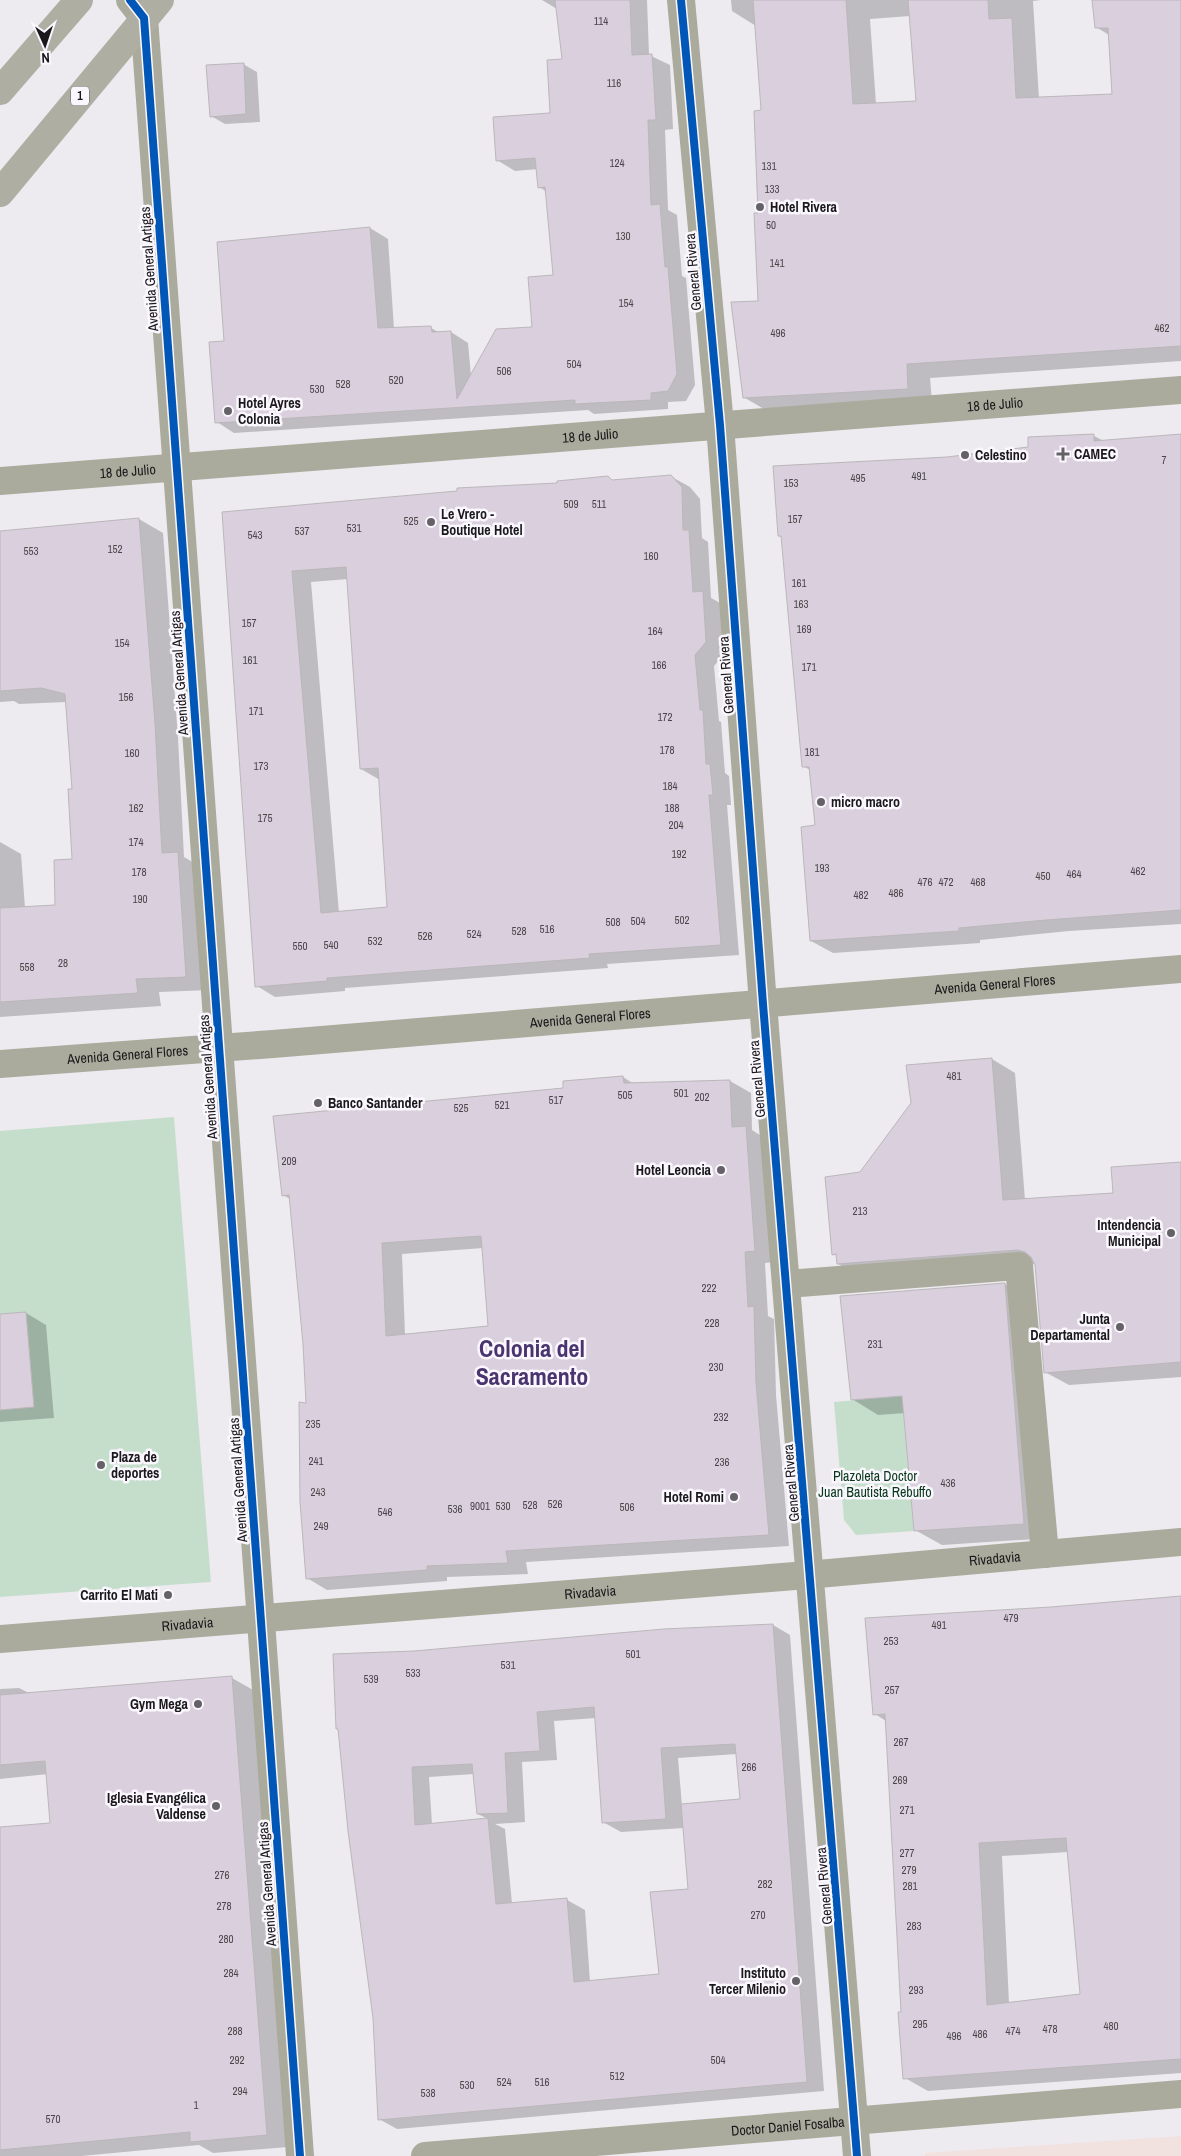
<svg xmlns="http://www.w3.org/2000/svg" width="1181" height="2156" font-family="'Archivo Narrow',sans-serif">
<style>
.education{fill:#f1e2e0}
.green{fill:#c5decc}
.shadow{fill:#0003;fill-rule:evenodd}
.building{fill:#dacfdc;stroke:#bab7bb;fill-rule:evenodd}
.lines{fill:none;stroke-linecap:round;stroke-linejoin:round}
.minor{stroke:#abab9d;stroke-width:28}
.major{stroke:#aeaea2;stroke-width:28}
.cycleway-casing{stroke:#fbf7fe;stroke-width:11}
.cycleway{stroke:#0057b8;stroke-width:8}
.poi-dot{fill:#646266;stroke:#fbf7fe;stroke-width:2}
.labels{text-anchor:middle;stroke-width:5;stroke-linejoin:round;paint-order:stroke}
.number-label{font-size:11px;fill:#4a464b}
.shield{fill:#fbf7fe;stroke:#5e5b5f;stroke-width:1}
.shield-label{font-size:12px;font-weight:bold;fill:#1a181b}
.poi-label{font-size:14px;font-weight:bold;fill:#1a181b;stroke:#fbf7fe;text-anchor:start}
.street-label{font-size:14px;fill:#1a181b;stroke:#fbf7fe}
.park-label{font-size:14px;fill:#063719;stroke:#fbf7fe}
.town-label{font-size:24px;font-weight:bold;fill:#49346f;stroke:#fbf7fe}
</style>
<rect width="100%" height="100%" fill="#eeebf0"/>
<path class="education" d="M1181,2136V2156H925V2153Z"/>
<g class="green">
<path d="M174,1117L211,1582L0,1597V1131Z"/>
<path d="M902,1396L914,1531L856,1535L844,1520L834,1402Z"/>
</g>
<g class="shadow">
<path d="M542,0H647L649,55L670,65L673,129L665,130L668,210L677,215L682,276L686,278L695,385L686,401L668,402V409L594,414L588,410L234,433L217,422L225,342L370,228L388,239L394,329L431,328L440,333L451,332L468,343L471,376L533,328L554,276L547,192L539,187L538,169L515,171L497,160L551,114L563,60L557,9Z"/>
<path d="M731,0H1041L1033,1L1039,99L1113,96L1109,35L1096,27L1093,0H1181V361L930,378L932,402L769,412L745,398L759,302L763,111L756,26L732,11ZM910,16L917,102L876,104L870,19Z"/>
<path d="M243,64L257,72L260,122L225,124L211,116Z"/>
<path d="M1094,436L1104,441L1181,436V924L1069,931L980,940V943L833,953L811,941L816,826L810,770L803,766L783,538L779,536L948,459L1029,448Z"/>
<path d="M670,476L690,487L700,499L702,538L708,542L711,598L722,604L725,653L714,666L719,721L721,722L725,773L729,776L731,805H727L739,955L607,964L608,968L345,988V991L275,997L257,986L223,513L558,484L607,477L614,481ZM348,579L361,769L380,780L389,908L339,913L311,582Z"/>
<path d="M139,519L163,533L178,738L184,857L201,867L210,990L159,992L161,1006L0,1017V842L21,854L25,908L56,907L73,860L74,790L66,702L19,704L14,701L0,702V532Z"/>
<path d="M992,1059L1015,1073L1025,1200L1114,1194L1181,1163V1377L1069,1385L1045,1372L1036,1264L862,1277L838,1264V1256L833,1254L861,1173Z"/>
<path d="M623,1077L634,1084L730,1081L751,1093L752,1130L766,1139L775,1262L765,1263L768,1316L774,1319L776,1395L789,1546L526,1562L528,1574L447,1577V1581L327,1590L307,1578V1404L304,1344L290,1199L283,1195L564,1089ZM483,1248L490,1327L405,1335L402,1254Z"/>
<path d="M1005,1284L1031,1299L1051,1538L942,1545L915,1530L905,1413L878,1415L852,1399Z"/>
<path d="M26,1313L46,1325L54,1418L0,1422V1315Z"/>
<path d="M1181,1597V2073L928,2091L905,2078L886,1721L875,1714L1051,1609ZM1068,1852L1081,1995L1009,2003L1002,1856Z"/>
<path d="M773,1625L790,1635L824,2091L397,2129L379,2119L375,2018L340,1730L337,1728L414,1652ZM596,1718L603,1822L621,1832L684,1828L689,1890L660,1975L590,1982L585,1910L567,1900L512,1904L505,1829L495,1824L525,1822L522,1762L557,1760L554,1721ZM737,1754L741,1800L682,1806L678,1758ZM474,1774L478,1814L488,1819L432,1825L429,1777Z"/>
<path d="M232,1678L253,1690L288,2147L213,2153L199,2145L81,2156H0V1829L52,1824L48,1774L0,1779V1689L19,1688L29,1693Z"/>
</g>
<g class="building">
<path d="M555,0H630L632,55L652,54L656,120H648L651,205L660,204L665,267H668L677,374L668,391L651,393V400L575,404V400L215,423L209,342L224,341L217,242L370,227L378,328L431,326L432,332L451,331L457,399L496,329L532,327L528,277L553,275L545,187L538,188L535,158L496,161L493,117L550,113L547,60L562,59Z"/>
<path d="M753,0H846L853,104L916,101L908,0H988L989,19L1012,18L1016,98L1112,94L1108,28H1095L1092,0H1181V346L907,364L908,389L743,398L731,302L758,301L754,213H758L754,111L761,110Z"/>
<path d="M244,63L246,114L210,117L206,65Z"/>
<path d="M1094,434V441L1181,434V910L1046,920L959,928V931L810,941L801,827L815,825L809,767H802L781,536H778L773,466L947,457L1028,447V437Z"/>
<path d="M671,475L682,487L683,530H689L693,592L703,591L706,642L695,655L700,710H703L706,764H710L713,795H709L721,945L589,954L590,958L327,978V981L255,987L222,512L457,491V488L557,483V481L608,476L612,480ZM346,567L360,769L378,768L387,907L321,913L292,571Z"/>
<path d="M139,518L155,724L162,853L178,852L186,977L136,979L138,993L0,1002V908L55,905L54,860L72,859L68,789H72L65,694L41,688L0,691V531Z"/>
<path d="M992,1058L1003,1200L1113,1193L1111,1167L1181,1162V1362L1044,1373L1035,1265L1031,1257L1025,1252L1018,1250L837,1264L836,1254L832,1255L825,1177L860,1172L911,1103L906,1065Z"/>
<path d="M623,1076L624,1083L730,1080L732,1127L746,1126L755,1251L745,1252L748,1307L754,1306L756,1383L769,1535L506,1551L508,1563L427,1566V1570L306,1579L300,1502L299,1402L306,1403L303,1344L289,1195L282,1196L273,1116L563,1088V1081ZM481,1236L488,1326L386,1336L382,1243Z"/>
<path d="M1005,1283L1024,1524L914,1531L902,1396L851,1400L840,1296Z"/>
<path d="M26,1312L34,1407L0,1410V1314Z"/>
<path d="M1181,1596V2059L903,2079L898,2012H901L885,1714L873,1715L865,1618L1051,1607ZM1066,1838L1080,1994L987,2005L979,1843Z"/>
<path d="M773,1624L807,2082L378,2120L373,2018L348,1831L338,1729H336L333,1654L414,1651L664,1629ZM594,1707L602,1823L666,1819L661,1748L735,1744L740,1799L681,1804L688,1889L650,1892L659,1974L574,1982L567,1898L496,1904L488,1818L415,1825L412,1767L472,1764L477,1814L508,1813L505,1753L540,1751L537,1712Z"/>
<path d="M232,1676L267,2135L190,2142V2132L0,2150V1827L50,1823L45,1761L0,1765V1695Z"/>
</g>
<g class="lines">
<g class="minor">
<path d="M130,0L144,18L300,2156"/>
<path d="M681,0L720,425L763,1004L857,2156"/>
<path id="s1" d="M0,481L1181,390"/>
<path id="s2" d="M0,1064L273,1044L1181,969"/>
<path d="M787,1284L1019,1266L1045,1554"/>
<path id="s3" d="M0,1639L795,1576L1181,1542"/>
<path id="s4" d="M425,2156L1181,2094"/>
</g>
<g class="major">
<path d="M0,91L79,0"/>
<path d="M0,193L160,0"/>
</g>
<defs>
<g id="cycleway">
<path d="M130,0L144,18L300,2156"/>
<path d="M681,0L720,425L763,1004L857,2156"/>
</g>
</defs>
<use href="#cycleway" class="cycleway-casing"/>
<use href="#cycleway" class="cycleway"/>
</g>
<g class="poi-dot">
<circle cx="760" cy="207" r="5"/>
<circle cx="228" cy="411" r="5"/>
<path d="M1060.5 446.5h5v5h5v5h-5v5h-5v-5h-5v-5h5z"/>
<circle cx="965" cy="455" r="5"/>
<circle cx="431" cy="522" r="5"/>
<circle cx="821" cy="802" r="5"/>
<circle cx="318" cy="1103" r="5"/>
<circle cx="721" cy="1170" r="5"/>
<circle cx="1171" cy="1233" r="5"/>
<circle cx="1120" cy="1327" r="5"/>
<circle cx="101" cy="1465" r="5"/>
<circle cx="734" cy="1497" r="5"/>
<circle cx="168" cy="1595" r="5"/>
<circle cx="198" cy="1704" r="5"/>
<circle cx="216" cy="1806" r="5"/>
<circle cx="796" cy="1981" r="5"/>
</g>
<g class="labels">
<g class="number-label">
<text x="601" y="25">114</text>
<text x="614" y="87">116</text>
<text x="617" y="167">124</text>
<text x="769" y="170">131</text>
<text x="772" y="193">133</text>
<text x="771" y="229">50</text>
<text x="623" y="240">130</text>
<text x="777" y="267">141</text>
<text x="626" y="307">154</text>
<text x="1162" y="332">462</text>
<text x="778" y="337">496</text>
<text x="574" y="368">504</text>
<text x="504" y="375">506</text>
<text x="396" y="384">520</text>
<text x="343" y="388">528</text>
<text x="317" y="393">530</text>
<text x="1164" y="464">7</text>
<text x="919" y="480">491</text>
<text x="858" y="482">495</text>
<text x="791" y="487">153</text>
<text x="571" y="508">509</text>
<text x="599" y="508">511</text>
<text x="795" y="523">157</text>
<text x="411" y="525">525</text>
<text x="354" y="532">531</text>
<text x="302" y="535">537</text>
<text x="255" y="539">543</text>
<text x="115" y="553">152</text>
<text x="31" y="555">553</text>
<text x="651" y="560">160</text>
<text x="799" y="587">161</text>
<text x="801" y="608">163</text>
<text x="249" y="627">157</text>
<text x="804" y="633">169</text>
<text x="655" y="635">164</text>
<text x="122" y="647">154</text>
<text x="250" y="664">161</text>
<text x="659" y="669">166</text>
<text x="809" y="671">171</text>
<text x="126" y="701">156</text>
<text x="256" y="715">171</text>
<text x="665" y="721">172</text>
<text x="667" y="754">178</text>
<text x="812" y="756">181</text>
<text x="132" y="757">160</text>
<text x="261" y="770">173</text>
<text x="670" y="790">184</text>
<text x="136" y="812">162</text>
<text x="672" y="812">188</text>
<text x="265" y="822">175</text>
<text x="676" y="829">204</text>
<text x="136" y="846">174</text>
<text x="679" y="858">192</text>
<text x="822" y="872">193</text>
<text x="1138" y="875">462</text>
<text x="139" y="876">178</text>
<text x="1074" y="878">464</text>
<text x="1043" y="880">450</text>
<text x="925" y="886">476</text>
<text x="946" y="886">472</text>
<text x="978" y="886">468</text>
<text x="896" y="897">486</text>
<text x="861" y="899">482</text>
<text x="140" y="903">190</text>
<text x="682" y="924">502</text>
<text x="638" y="925">504</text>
<text x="613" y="926">508</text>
<text x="547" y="933">516</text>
<text x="519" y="935">528</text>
<text x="474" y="938">524</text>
<text x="425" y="940">526</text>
<text x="375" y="945">532</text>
<text x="331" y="949">540</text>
<text x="300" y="950">550</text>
<text x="63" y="967">28</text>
<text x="27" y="971">558</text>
<text x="954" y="1080">481</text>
<text x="681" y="1097">501</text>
<text x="625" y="1099">505</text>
<text x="702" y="1101">202</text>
<text x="556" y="1104">517</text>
<text x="502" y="1109">521</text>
<text x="461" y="1112">525</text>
<text x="289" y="1165">209</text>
<text x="860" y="1215">213</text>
<text x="709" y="1292">222</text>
<text x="712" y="1327">228</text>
<text x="875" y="1348">231</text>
<text x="716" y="1371">230</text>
<text x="721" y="1421">232</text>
<text x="313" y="1428">235</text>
<text x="316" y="1465">241</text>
<text x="722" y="1466">236</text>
<text x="948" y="1487">436</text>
<text x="318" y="1496">243</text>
<text x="555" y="1508">526</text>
<text x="530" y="1509">528</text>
<text x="480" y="1510">9001</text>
<text x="503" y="1510">530</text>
<text x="627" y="1511">506</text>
<text x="455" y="1513">536</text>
<text x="385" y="1516">546</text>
<text x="321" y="1530">249</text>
<text x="1011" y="1622">479</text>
<text x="939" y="1629">491</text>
<text x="891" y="1645">253</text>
<text x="633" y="1658">501</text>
<text x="508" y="1669">531</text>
<text x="413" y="1677">533</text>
<text x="371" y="1683">539</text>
<text x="892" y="1694">257</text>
<text x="901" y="1746">267</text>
<text x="749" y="1771">266</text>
<text x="900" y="1784">269</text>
<text x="907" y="1814">271</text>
<text x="907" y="1857">277</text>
<text x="909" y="1874">279</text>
<text x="222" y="1879">276</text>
<text x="765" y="1888">282</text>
<text x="910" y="1890">281</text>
<text x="224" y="1910">278</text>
<text x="758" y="1919">270</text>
<text x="914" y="1930">283</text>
<text x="226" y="1943">280</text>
<text x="231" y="1977">284</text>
<text x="916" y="1994">293</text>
<text x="920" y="2028">295</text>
<text x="1111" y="2030">480</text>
<text x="1050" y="2033">478</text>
<text x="235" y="2035">288</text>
<text x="1013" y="2035">474</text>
<text x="980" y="2038">486</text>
<text x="954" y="2040">496</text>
<text x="237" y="2064">292</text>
<text x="718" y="2064">504</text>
<text x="617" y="2080">512</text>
<text x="504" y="2086">524</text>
<text x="542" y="2086">516</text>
<text x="467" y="2089">530</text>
<text x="240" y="2095">294</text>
<text x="428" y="2097">538</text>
<text x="196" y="2109">1</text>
<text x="53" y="2123">570</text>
</g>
<rect class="shield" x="71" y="86.5" width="18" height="19" rx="4"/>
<g class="shield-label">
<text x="80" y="100">1</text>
</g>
<g class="poi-label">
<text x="770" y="212">Hotel Rivera</text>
<text x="238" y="408">Hotel Ayres<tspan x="238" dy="16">Colonia</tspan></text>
<text x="1074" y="459">CAMEC</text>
<text x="975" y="460">Celestino</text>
<text x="441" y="519">Le Vrero -<tspan x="441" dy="16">Boutique Hotel</tspan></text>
<text x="831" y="807">micro macro</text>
<text x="328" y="1108">Banco Santander</text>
<text x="711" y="1175" text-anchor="end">Hotel Leoncia</text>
<text x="1161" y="1230" text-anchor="end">Intendencia<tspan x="1161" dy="16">Municipal</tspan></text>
<text x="1110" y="1324" text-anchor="end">Junta<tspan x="1110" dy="16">Departamental</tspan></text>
<text x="111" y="1462">Plaza de<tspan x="111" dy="16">deportes</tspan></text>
<text x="724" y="1502" text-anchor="end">Hotel Romi</text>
<text x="158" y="1600" text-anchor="end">Carrito El Mati</text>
<text x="188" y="1709" text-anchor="end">Gym Mega</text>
<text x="206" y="1803" text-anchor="end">Iglesia Evangélica<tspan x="206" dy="16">Valdense</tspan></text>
<text x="786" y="1978" text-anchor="end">Instituto<tspan x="786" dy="16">Tercer Milenio</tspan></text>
</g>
<g class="street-label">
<text transform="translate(149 269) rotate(-94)" y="5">Avenida General Artigas</text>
<text transform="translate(693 272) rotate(-95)" y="5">General Rivera</text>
<text dy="5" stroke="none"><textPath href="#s1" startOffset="998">18 de Julio</textPath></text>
<text dy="5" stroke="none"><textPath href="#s1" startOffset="592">18 de Julio</textPath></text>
<text dy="5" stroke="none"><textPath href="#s1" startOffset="128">18 de Julio</textPath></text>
<text transform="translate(179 673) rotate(-94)" y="5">Avenida General Artigas</text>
<text transform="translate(726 675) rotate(-94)" y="5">General Rivera</text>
<text dy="5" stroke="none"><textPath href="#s2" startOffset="998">Avenida General Flores</textPath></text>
<text dy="5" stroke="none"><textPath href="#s2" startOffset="592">Avenida General Flores</textPath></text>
<text dy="5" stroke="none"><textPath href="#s2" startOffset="128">Avenida General Flores</textPath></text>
<text transform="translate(208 1077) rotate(-94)" y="5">Avenida General Artigas</text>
<text transform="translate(757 1079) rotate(-95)" y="5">General Rivera</text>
<text transform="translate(238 1480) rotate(-94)" y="5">Avenida General Artigas</text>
<text transform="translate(791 1483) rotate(-95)" y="5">General Rivera</text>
<text dy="5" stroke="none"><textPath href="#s3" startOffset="998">Rivadavia</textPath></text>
<text dy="5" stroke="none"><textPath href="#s3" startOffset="592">Rivadavia</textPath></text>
<text dy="5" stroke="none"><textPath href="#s3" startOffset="188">Rivadavia</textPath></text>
<text transform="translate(267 1884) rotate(-94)" y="5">Avenida General Artigas</text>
<text transform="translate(824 1886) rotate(-95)" y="5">General Rivera</text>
<text dy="5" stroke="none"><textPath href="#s4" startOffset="364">Doctor Daniel Fosalba</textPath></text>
</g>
<g class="park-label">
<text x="875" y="1481">Plazoleta Doctor<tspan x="875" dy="16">Juan Bautista Rebuffo</tspan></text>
</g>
<g class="town-label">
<text x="532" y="1357">Colonia del<tspan x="532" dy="28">Sacramento</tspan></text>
</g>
</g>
<g transform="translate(45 45) rotate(177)" stroke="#fbf7fe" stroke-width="4" paint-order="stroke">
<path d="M0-4L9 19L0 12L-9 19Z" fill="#1a181b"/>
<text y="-8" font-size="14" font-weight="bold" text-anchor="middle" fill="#1a181b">N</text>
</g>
</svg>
